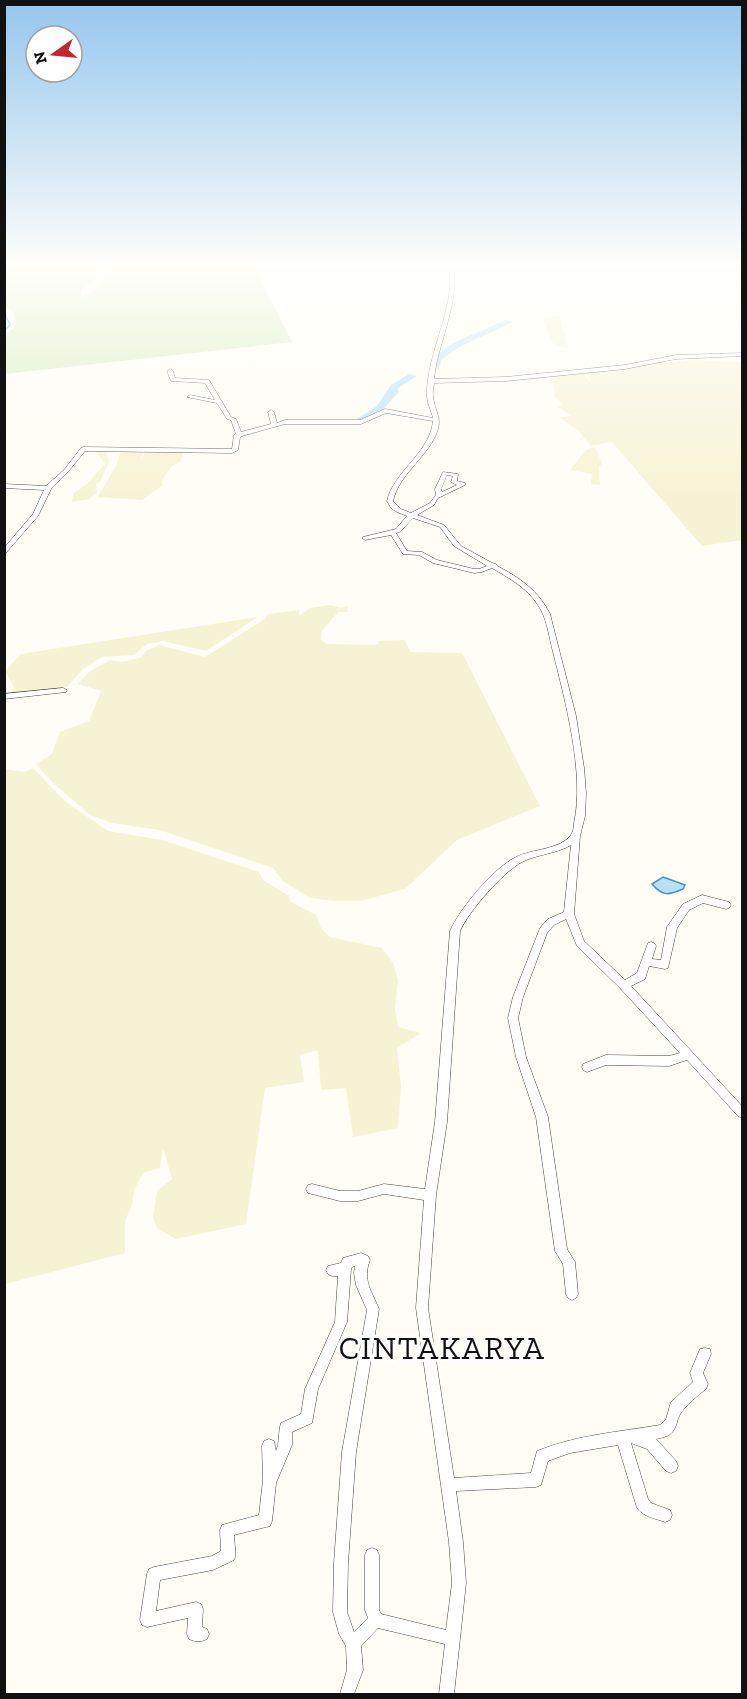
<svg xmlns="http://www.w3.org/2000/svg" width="747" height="1699" font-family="'Zilla Slab',serif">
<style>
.farmland{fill:#f6f3d4}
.green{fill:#d5ebbd}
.water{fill:#b9e0f7;stroke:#3f96cf;stroke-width:1.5}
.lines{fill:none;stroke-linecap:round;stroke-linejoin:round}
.stream{stroke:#3f96cf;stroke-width:1.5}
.river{fill:#b9e0f7;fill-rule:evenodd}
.minor-casing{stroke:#444;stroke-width:1}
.minor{fill:#fff;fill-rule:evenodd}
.labels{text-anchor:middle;stroke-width:6;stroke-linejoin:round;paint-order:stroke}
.near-quarter-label{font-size:32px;letter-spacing:1.5px;fill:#111;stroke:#fff}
</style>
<rect width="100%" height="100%" fill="#fffdf5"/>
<g class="farmland">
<path d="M559,316L568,348L556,346L552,342L542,317Z"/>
<path d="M690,360L742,362V540L702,546L612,442L591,446L579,431L559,417L571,416L556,406L563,405L555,397L552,377L584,374L591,383L587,373L633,368L660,361L665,363Z"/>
<path d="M595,447L602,463L599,467L600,485L591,484L592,474L570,470L586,450Z"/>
<path d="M144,449L140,462L146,449L184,452L180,462L172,466L165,475L161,482L163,485L142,500L98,497L115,468L121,451Z"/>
<path d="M106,450L109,462L100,482L96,484L97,492L89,499L72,502L73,494L87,484L105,464L96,451Z"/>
<path d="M331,605L341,608L347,606L348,612H338L322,631L321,640L326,644L378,645L379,641L405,640L410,652L462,653L540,806L457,840L405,889L360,901H335L310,898L283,881L273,868L160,830L112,823L90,815L52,782L36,764L52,754L60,732L89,721L101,691L78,684L89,672L110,660L122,662L140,658L146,651L159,645L205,657L265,619L268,614L299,610V616L310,608Z"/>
<path d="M258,617L206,651L163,641L147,644L134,655L102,657L83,669L67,687L12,695L14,687L5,671L21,654Z"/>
<path d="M33,768L66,802L108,831L162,840L259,872L263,880L289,896L291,902L316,915L321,928L330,937L382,948L393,963L398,980L395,1008L398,1027L421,1033L397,1048L401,1086L398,1128L353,1137L346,1088L321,1090L318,1050L300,1055L304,1082L265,1088L246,1224L176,1239L157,1228L153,1217L157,1191L172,1179L163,1148L160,1168L143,1173L134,1190L132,1205L125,1221V1253L5,1284V769L25,772Z"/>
</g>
<path class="green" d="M5,265H101L95,274L96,278L81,290V297C98,294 103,273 116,265H253L292,342L5,374V335L16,326L14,313L5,307Z"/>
<path class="water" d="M663,877L685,885L683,889C669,895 663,897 652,884Z"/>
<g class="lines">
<path class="stream" d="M4,312L10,325L4,331"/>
<g class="river">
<path d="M506,320L513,322L459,347L441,360L439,369L432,367L434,357L453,343Z"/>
<path d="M409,374L417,376L398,388V393C387,403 375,425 357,423V419L377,406L391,385Z"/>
</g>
<defs>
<g id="minor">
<path d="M448,265H452C462,298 437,345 434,379L506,377L625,365L676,355L742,353V356L676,359L625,369L506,381L434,383C433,389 432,395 434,402C436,412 441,418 438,429C430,456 399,473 393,501L401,509L411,513L430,503L436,495L435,489L443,472L458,474L457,481L465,483V485L438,498L434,505L417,515L444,525L461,546L483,558L492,563L496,564L497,566C519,577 539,591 550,614L576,716L584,768L586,793L585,816L580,836L574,914L584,941L625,980L637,973L648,943L651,942L654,943L656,946L652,959L661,960L667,927L683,904L702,895L729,902L731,905L729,908L726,909L703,903L689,910L677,928L668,968L665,969L649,966L645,979L631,986L742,1106V1118L738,1116L687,1060L669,1066L606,1065L587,1072L583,1070L582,1067L583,1064L606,1055L669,1056L680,1053L620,988L577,946L566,919L554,925L547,933L523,997L518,1018L526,1057L548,1117L567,1249L575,1262L578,1294L576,1298L572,1300L568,1298L566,1294L563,1264L555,1251L536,1117L516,1057L508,1018L513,997L540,928L548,919L564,912L571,845C556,854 538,854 522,862C503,872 469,911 460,931L447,1122L436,1195L428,1308L454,1478L531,1473L537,1451C576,1435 619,1432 660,1425L666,1419L671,1402L693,1382L690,1373L700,1349L705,1348L710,1349L711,1354L703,1373L708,1384L706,1389C698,1395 690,1402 684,1409C672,1422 682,1435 656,1439L676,1461L678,1466L676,1471L671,1473L666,1471L647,1449L631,1443L648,1499L651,1503L670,1510L672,1515L670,1520L665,1522C654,1518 644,1517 637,1508L618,1445L570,1453L548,1461L541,1485L536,1487L456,1491L463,1542L466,1583L454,1694H439L445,1644L378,1628L361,1646L363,1670L354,1694H340L347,1670L346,1646L339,1634L333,1612L334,1563L342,1452L367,1310L356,1285L354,1273L355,1266L352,1267L351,1269L347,1322L318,1389L312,1423L292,1432V1445L276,1483L272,1521L270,1526L234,1535C234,1543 237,1553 234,1560L213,1570L160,1580L156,1611L196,1602L201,1604L203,1609L202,1627L207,1629L209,1634L207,1639C201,1642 195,1642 189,1639L187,1634L188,1618L147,1627L142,1625L140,1620L147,1574L149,1569L154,1567L212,1556L221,1551L220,1530L222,1525L259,1515L263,1480L262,1446L264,1441L269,1439L274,1441L276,1451C280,1442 278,1432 281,1423L301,1414L305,1389L335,1322L338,1276H332L328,1274L326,1270L328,1266L341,1263L343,1258L361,1253L368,1256L370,1260C362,1280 372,1292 379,1309L356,1452L348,1563L347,1612L354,1632L368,1618L365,1610V1555L367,1550L372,1548L377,1550L379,1555V1610L381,1614L446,1630L452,1583L449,1542L416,1308L424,1200L384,1194L358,1201H340L308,1193L306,1189L308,1185L312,1184L340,1191H358L384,1184L425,1189L435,1122L450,931C460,908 494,868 516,857C531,849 560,850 571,835C573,832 574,827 574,823C585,774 565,700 553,652C549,637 547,618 538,605C527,588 509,578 492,568L482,572L474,573L433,563L419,555L403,554L391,535L365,540L362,538L363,537L396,529L407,516L397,512L391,508L387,501C394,471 430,453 433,421L386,413L361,424H285L242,436L240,437L238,450L232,453L85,451L68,472L51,489L38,516L4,555V548L33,514L44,490L4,488V484L46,486L64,470L81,448L83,447L232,449L234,435L236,434L231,420L227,419L217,403L187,397L190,395L215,400L205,383L171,381L167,371L170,369L173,371L175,378L209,380L231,417L236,419L241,432L271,424L268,412L271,410L274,412L277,423L285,420H360L385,409L433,418C431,410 427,403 427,395C426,353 459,301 448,265ZM447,475L453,476L451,482L457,485L442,492L441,489ZM413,518L440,527L454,546L487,566L479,569H474L437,560L422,552L407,551L396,533L400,532Z"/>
<path d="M63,688L67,690L66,692L4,699V694Z"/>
</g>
</defs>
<use href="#minor" class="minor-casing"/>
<use href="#minor" class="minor"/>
</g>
<linearGradient id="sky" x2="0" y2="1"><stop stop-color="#95c6ee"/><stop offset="0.53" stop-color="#fffefa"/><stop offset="1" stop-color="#fffefa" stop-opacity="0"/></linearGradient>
<rect width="747" height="503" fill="url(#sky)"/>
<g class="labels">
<g class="near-quarter-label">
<text x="442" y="1359">CINTAKARYA</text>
</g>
</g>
<rect width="747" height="1699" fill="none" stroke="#111111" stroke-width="12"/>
<g transform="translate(54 54) rotate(255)"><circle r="28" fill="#ffffff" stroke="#a0a0a0" stroke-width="1.5"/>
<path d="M0-4.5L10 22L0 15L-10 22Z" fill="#c4262e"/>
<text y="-9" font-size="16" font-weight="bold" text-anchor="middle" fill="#111111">N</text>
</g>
</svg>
